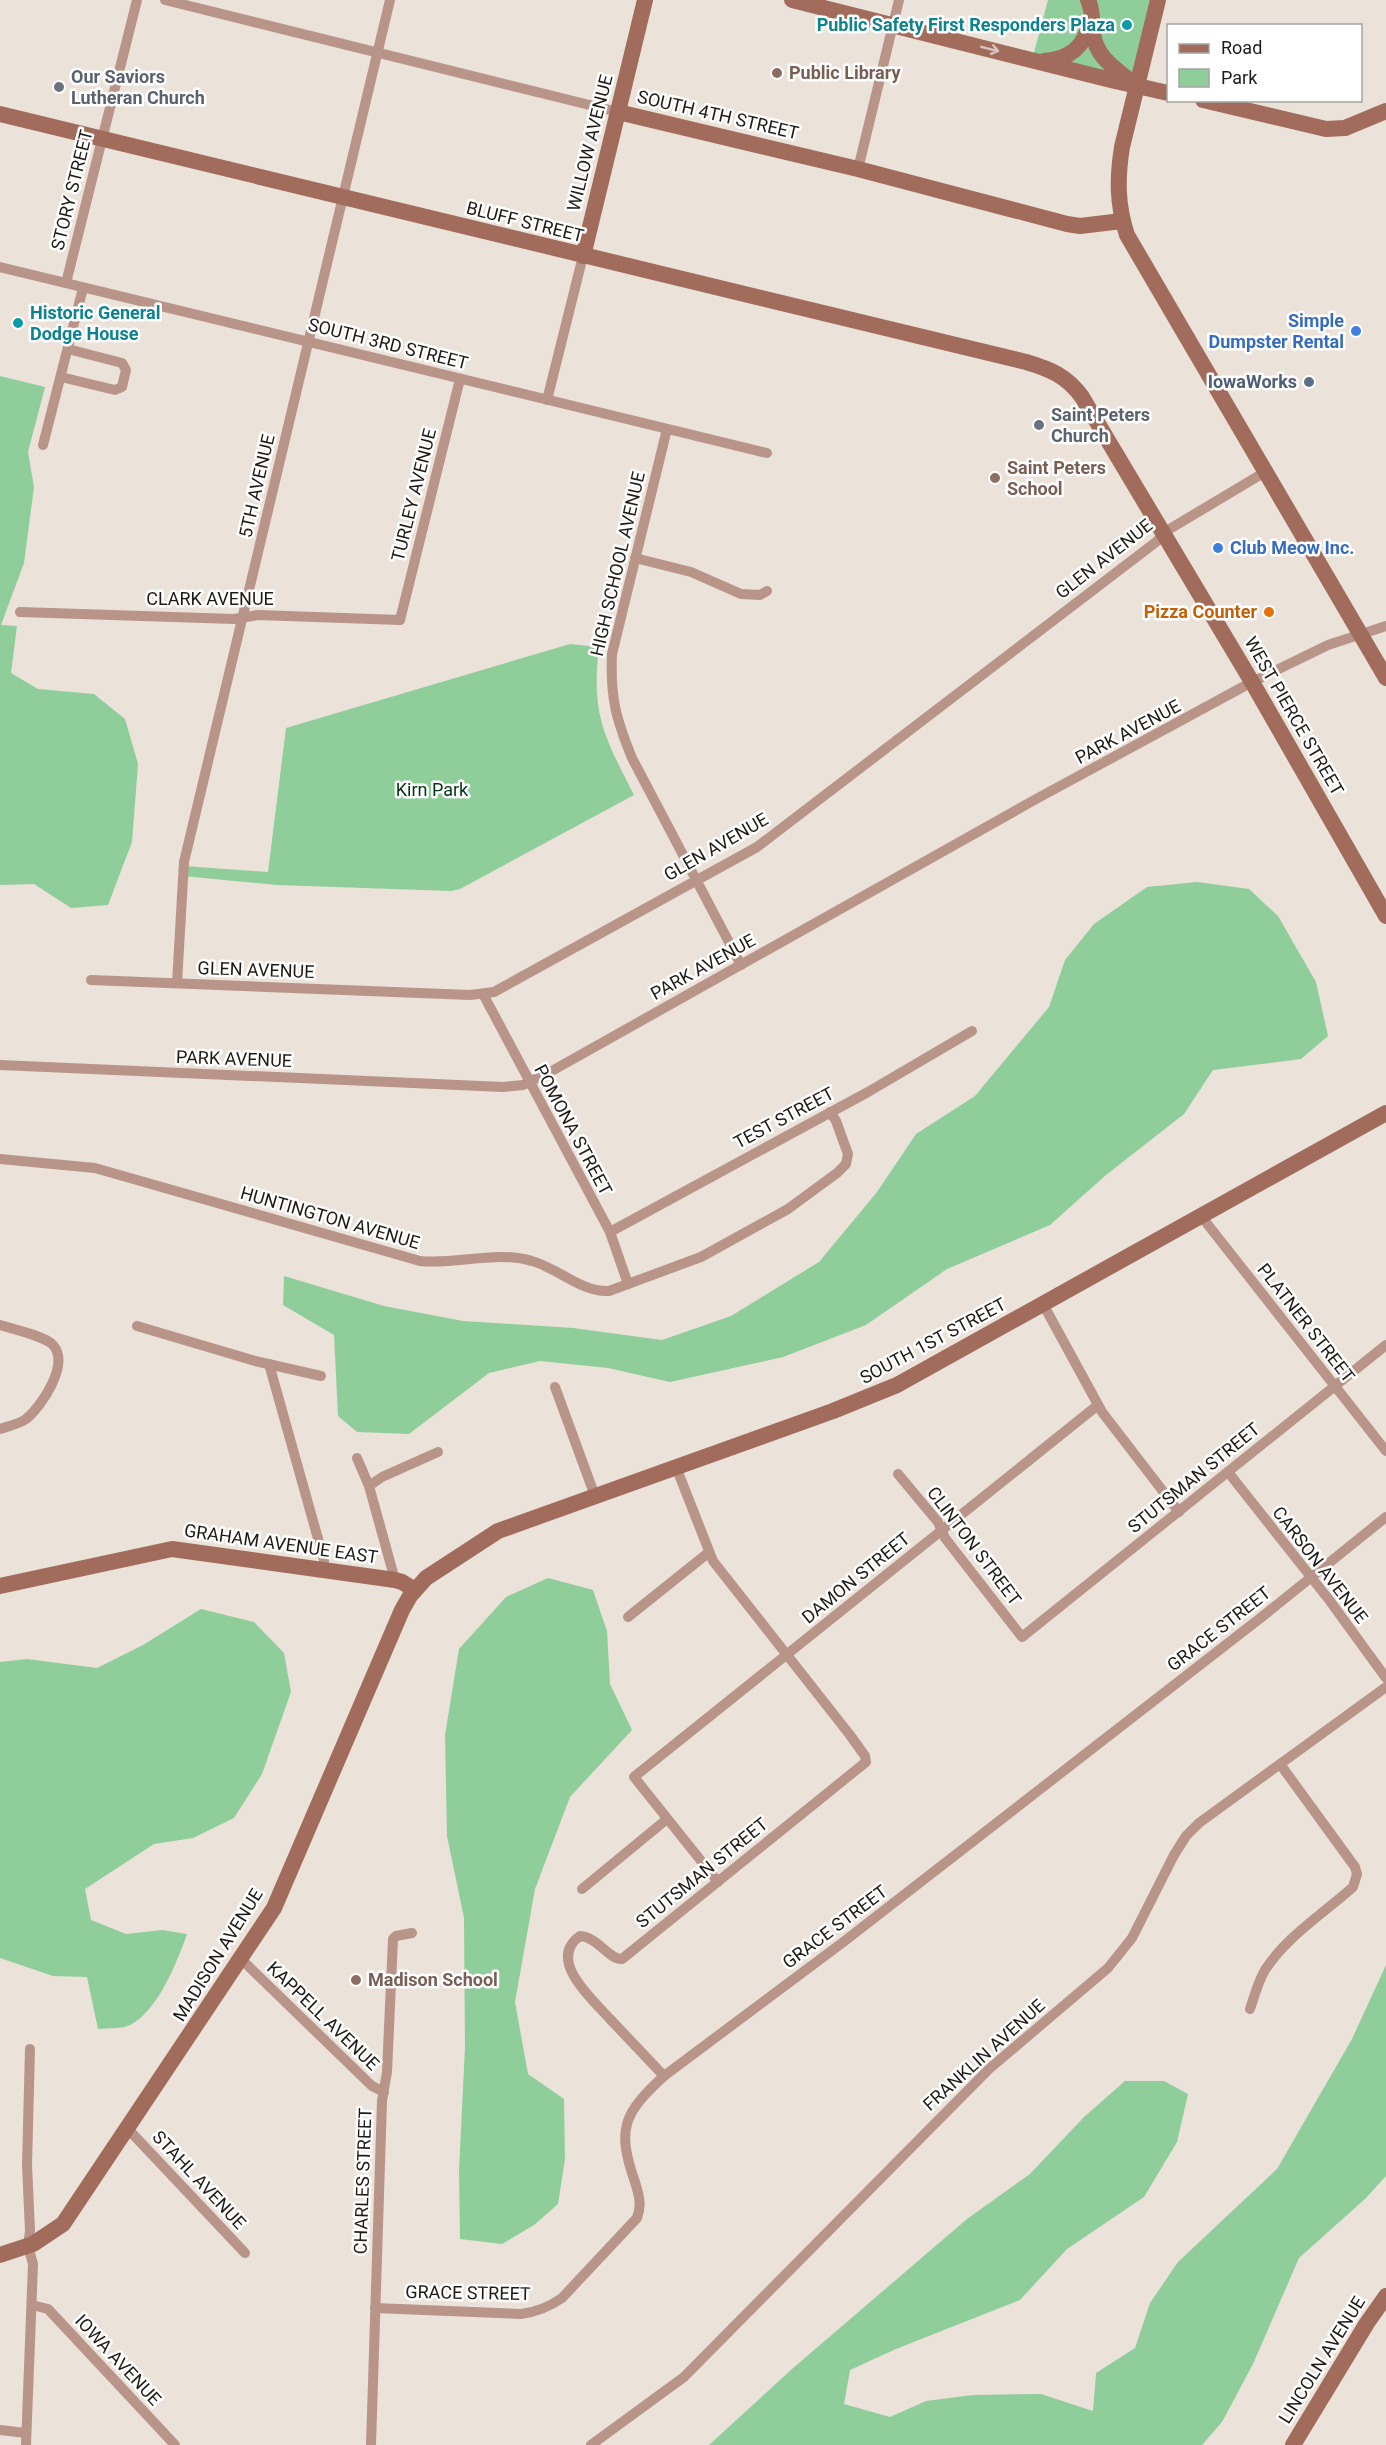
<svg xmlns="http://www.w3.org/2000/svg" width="1386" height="2445" font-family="Roboto,sans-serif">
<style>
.green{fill:#8fce9a}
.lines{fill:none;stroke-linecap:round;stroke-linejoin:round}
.street{stroke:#b99489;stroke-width:10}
.secondary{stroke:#a26c5d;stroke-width:16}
.oneway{stroke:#dac4be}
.culture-dot{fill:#0f9aa8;stroke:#fff;stroke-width:2}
.education-dot{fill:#8d6e63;stroke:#fff;stroke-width:2}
.worship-dot{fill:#6b7280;stroke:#fff;stroke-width:2}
.shop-dot{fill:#3f7fe0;stroke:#fff;stroke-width:2}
.service-dot{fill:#5c6f8a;stroke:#fff;stroke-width:2}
.food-dot{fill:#e8710a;stroke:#fff;stroke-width:2}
.labels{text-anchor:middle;stroke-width:5;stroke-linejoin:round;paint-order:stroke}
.culture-label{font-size:18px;font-weight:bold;fill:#0d838f;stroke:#fff;text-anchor:end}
.education-label{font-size:18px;font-weight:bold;fill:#785e54;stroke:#fff;text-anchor:start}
.worship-label{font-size:18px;font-weight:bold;fill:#5b616d;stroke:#fff;text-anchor:start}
.street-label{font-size:18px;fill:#1e1b17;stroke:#fff}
.shop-label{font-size:18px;font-weight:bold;fill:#366cbe;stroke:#fff;text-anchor:end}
.service-label{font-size:18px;font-weight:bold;fill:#4e5e75;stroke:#fff;text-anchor:end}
.food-label{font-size:18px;font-weight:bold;fill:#c56008;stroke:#fff;text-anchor:end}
.park-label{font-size:18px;fill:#003511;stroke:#fff}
</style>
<rect width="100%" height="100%" fill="#ebe2d9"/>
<g class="green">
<path d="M1048,0H1158L1137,86L1032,60Z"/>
<path d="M0,376L45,387L28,452L34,487L24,563L1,625L17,626L11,673L38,689L94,694L125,719L138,764L132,842L108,905L71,908L34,884L0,885Z"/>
<path d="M570,644L599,647C591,714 604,736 634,795L460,889L451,891L277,885L183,876L184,866L268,872L286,728Z"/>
<path d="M1197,882L1249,889L1278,916L1316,982L1328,1036L1301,1059L1213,1070L1184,1114L1106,1175L1050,1225L947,1269L866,1325L783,1357L670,1382L608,1368L540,1361L489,1373L409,1434L357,1432L338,1416L334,1335L283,1305L284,1276L384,1306L463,1321L573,1328L662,1340L731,1316L819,1262L877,1192L916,1134L975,1096L1049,1007L1065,960L1094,924L1147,887Z"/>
<path d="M548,1578L593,1590L607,1631L610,1684L632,1730L570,1797L535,1889L515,2002L528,2074L564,2099L565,2159L558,2204L534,2225L502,2244L460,2239L459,2170L465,2047L464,1918L447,1836L445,1735L459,1649L506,1597Z"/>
<path d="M201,1609L254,1622L284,1653L291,1692L262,1774L234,1818L193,1838L154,1844L85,1889L91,1920L126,1934L162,1930L187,1934C177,1962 158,2011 130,2025C122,2029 107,2028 98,2029L87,1977L53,1976L0,1958V1662L27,1659L97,1668L143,1645Z"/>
<path d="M1386,1965V2176L1366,2198L1299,2258L1253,2364L1222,2422L1202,2445H709L792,2369L967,2219L1030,2174L1084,2117L1125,2081H1164L1188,2094L1177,2142L1144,2197L1067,2249L1020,2300L896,2349L850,2370L844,2404L890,2417L926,2401L973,2395L1041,2394L1093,2411L1096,2373L1135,2348L1150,2303L1178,2262L1277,2169L1352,2039Z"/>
</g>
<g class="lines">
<g class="street">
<path d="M165,0L618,112"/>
<path d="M858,169L899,0"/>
<path d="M0,267L767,453"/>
<path d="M66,283L137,0"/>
<path d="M61,377L115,390L122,387L126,370L122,363L68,349"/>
<path d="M547,400L583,256"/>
<path d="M667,429L612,654C610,697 616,719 632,758L741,965"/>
<path d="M43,445L83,288"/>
<path d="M635,558L691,572L741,594L760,595L767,591"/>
<path d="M20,612L234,619L258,615L400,620L460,379"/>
<path d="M91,980L470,995L494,992L757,847L1156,542L1168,530L1265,472"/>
<path d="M177,983L184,862L390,0"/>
<path d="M483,994L610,1232L628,1284"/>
<path d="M0,1065L503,1087L523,1085L550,1072L1038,798L1252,682L1328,645L1386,626"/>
<path d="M0,1159L95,1168L420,1261C457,1265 495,1250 532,1261C558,1268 582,1293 609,1291L701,1257L788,1209L837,1173L846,1164L848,1154L836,1121L830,1112"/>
<path d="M1201,1216L1386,1451"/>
<path d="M610,1232L868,1092L972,1031"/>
<path d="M1043,1304L1102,1412L1179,1512"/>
<path d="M0,1325C13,1329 45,1336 53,1345C70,1364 42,1406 26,1419C19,1424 9,1426 0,1429"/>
<path d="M137,1326L255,1361L321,1376"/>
<path d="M269,1364L324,1560V1569"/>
<path d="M555,1387L595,1496"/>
<path d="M357,1458L369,1486L395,1580"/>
<path d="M1228,1472L1330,1601L1386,1678"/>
<path d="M898,1474L938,1522L945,1538L1022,1637L1386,1345"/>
<path d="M369,1486L382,1477L438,1452"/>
<path d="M628,1617L708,1553"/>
<path d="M718,1882L634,1777L1098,1405"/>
<path d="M582,1889L667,1819"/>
<path d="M241,1959L372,2086L384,2092"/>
<path d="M1250,2009C1254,1997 1258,1982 1265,1970C1286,1937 1324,1913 1353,1887L1357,1874L1355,1867L1280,1764"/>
<path d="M664,2076C646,2057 628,2038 610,2019C593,2000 546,1960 580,1936C598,1937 609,1960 622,1959L866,1762L865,1756L850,1735L713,1561L676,1467"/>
<path d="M128,2129L245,2253"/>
<path d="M32,2305L48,2309L175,2445"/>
<path d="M375,2308L521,2314C537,2312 549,2307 562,2298L637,2218C642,2205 639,2195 635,2182C616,2128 624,2113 664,2076L842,1943L1263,1616L1386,1517"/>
<path d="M0,2430L26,2433"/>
<path d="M26,2445L33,2264L28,2246L30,2231L27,2165L30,2049"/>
<path d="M371,2445L382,2101L387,2072L393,1939L396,1936L412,1933"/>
<path d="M591,2445L684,2377L989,2069L1108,1968L1132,1938L1174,1855L1186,1836L1199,1823L1386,1687"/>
</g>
<g class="secondary">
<path d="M792,0L1111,80L1168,93"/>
<path d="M1088,0C1093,10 1092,22 1093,33C1096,58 1116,69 1134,84"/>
<path d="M1158,0L1122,147C1117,178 1117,205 1127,235L1386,678"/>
<path d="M1044,61C1070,59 1085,47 1090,21"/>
<path d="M1203,100L1326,129L1345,128L1386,111"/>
<path d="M618,112L858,169L1067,224L1080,226L1122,221"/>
<path d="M0,114L1026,362C1050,369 1067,376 1082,397L1252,682L1386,916"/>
<path d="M583,256L645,0"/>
<path d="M0,1586L172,1549L395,1580L402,1582L415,1590"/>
<path d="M0,2255L33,2244L63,2224L274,1908L402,1610L410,1596L426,1578L498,1531L833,1411L897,1385L1386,1113"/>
<path d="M1293,2445L1367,2323L1386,2296"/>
</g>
</g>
<defs><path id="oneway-shaft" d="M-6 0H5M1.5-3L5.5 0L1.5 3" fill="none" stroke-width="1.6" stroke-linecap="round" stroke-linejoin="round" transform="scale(1.5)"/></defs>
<use class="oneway" href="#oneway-shaft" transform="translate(990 49) rotate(14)"/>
<g class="culture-dot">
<circle cx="1127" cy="25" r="6"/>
<circle cx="18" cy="323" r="6"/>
</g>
<g class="education-dot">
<circle cx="777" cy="73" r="6"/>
<circle cx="995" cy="478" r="6"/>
<circle cx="356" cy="1980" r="6"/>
</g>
<g class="worship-dot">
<circle cx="59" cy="87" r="6"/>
<circle cx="1039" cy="425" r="6"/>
</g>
<g class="shop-dot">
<circle cx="1356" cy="331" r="6"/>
<circle cx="1218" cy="548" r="6"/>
</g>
<circle class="service-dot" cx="1309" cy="382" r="6"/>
<circle class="food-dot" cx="1269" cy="612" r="6"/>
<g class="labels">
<g class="culture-label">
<text x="1115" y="31">Public Safety First Responders Plaza</text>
<text x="30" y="319" text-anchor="start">Historic General<tspan x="30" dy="21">Dodge House</tspan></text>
</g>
<g class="education-label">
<text x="789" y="79">Public Library</text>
<text x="1007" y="474">Saint Peters<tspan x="1007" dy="21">School</tspan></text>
<text x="368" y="1986">Madison School</text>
</g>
<g class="worship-label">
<text x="71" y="83">Our Saviors<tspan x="71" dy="21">Lutheran Church</tspan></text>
<text x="1051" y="421">Saint Peters<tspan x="1051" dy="21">Church</tspan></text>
</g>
<g class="street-label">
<text transform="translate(718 115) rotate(13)" y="6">SOUTH 4TH STREET</text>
<text transform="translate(590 143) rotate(-76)" y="6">WILLOW AVENUE</text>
<text transform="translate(72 190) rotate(-76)" y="6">STORY STREET</text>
<text transform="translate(525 222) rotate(14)" y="6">BLUFF STREET</text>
<text transform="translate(388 344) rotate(14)" y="6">SOUTH 3RD STREET</text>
<text transform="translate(257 486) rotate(-77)" y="6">5TH AVENUE</text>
<text transform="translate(414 495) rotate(-76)" y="6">TURLEY AVENUE</text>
<text transform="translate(1104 559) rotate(-38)" y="6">GLEN AVENUE</text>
<text transform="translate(618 564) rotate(-77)" y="6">HIGH SCHOOL AVENUE</text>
<text x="210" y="605">CLARK AVENUE</text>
<text transform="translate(1294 716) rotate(60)" y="6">WEST PIERCE STREET</text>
<text transform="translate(1128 732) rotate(-28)" y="6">PARK AVENUE</text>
<text transform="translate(716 847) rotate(-30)" y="6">GLEN AVENUE</text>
<text transform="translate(703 967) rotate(-29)" y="6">PARK AVENUE</text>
<text transform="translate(256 970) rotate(2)" y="6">GLEN AVENUE</text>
<text transform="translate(234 1059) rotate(2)" y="6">PARK AVENUE</text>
<text transform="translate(784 1118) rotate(-28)" y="6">TEST STREET</text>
<text transform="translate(573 1130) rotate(62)" y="6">POMONA STREET</text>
<text transform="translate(330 1218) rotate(16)" y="6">HUNTINGTON AVENUE</text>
<text transform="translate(1306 1323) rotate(52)" y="6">PLATNER STREET</text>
<text transform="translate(933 1341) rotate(-28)" y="6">SOUTH 1ST STREET</text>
<text transform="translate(1194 1478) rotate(-39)" y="6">STUTSMAN STREET</text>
<text transform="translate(281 1544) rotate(8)" y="6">GRAHAM AVENUE EAST</text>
<text transform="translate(974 1546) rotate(53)" y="6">CLINTON STREET</text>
<text transform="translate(1320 1565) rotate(52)" y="6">CARSON AVENUE</text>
<text transform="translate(856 1578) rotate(-39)" y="6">DAMON STREET</text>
<text transform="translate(1219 1629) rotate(-38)" y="6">GRACE STREET</text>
<text transform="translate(702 1873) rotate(-39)" y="6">STUTSMAN STREET</text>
<text transform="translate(835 1927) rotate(-37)" y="6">GRACE STREET</text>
<text transform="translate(218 1955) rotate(-58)" y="6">MADISON AVENUE</text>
<text transform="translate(323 2016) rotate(44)" y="6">KAPPELL AVENUE</text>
<text transform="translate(984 2055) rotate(-42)" y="6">FRANKLIN AVENUE</text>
<text transform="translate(199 2180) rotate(47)" y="6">STAHL AVENUE</text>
<text transform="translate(363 2181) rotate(-88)" y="6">CHARLES STREET</text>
<text transform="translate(468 2293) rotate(1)" y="6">GRACE STREET</text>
<text transform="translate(118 2360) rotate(47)" y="6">IOWA AVENUE</text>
<text transform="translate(1322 2360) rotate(-58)" y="6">LINCOLN AVENUE</text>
</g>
<g class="shop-label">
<text x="1344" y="327">Simple<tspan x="1344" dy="21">Dumpster Rental</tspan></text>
<text x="1230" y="554" text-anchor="start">Club Meow Inc.</text>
</g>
<g class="service-label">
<text x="1297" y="388">IowaWorks</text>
</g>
<g class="food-label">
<text x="1257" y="618">Pizza Counter</text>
</g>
<g class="park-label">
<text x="432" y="796">Kirn Park</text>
</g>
</g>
<rect x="1167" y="24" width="195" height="78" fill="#ffffff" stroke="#a5a4a2" stroke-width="1.5"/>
<rect x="1179" y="44" width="30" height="9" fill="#a26c5d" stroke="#a5a4a2" stroke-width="1.5"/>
<text x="1221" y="54" font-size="18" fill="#1e1b17">Road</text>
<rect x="1179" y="69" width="30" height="18" fill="#8fce9a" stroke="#a5a4a2" stroke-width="1.5"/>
<text x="1221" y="84" font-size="18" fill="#1e1b17">Park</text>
</svg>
